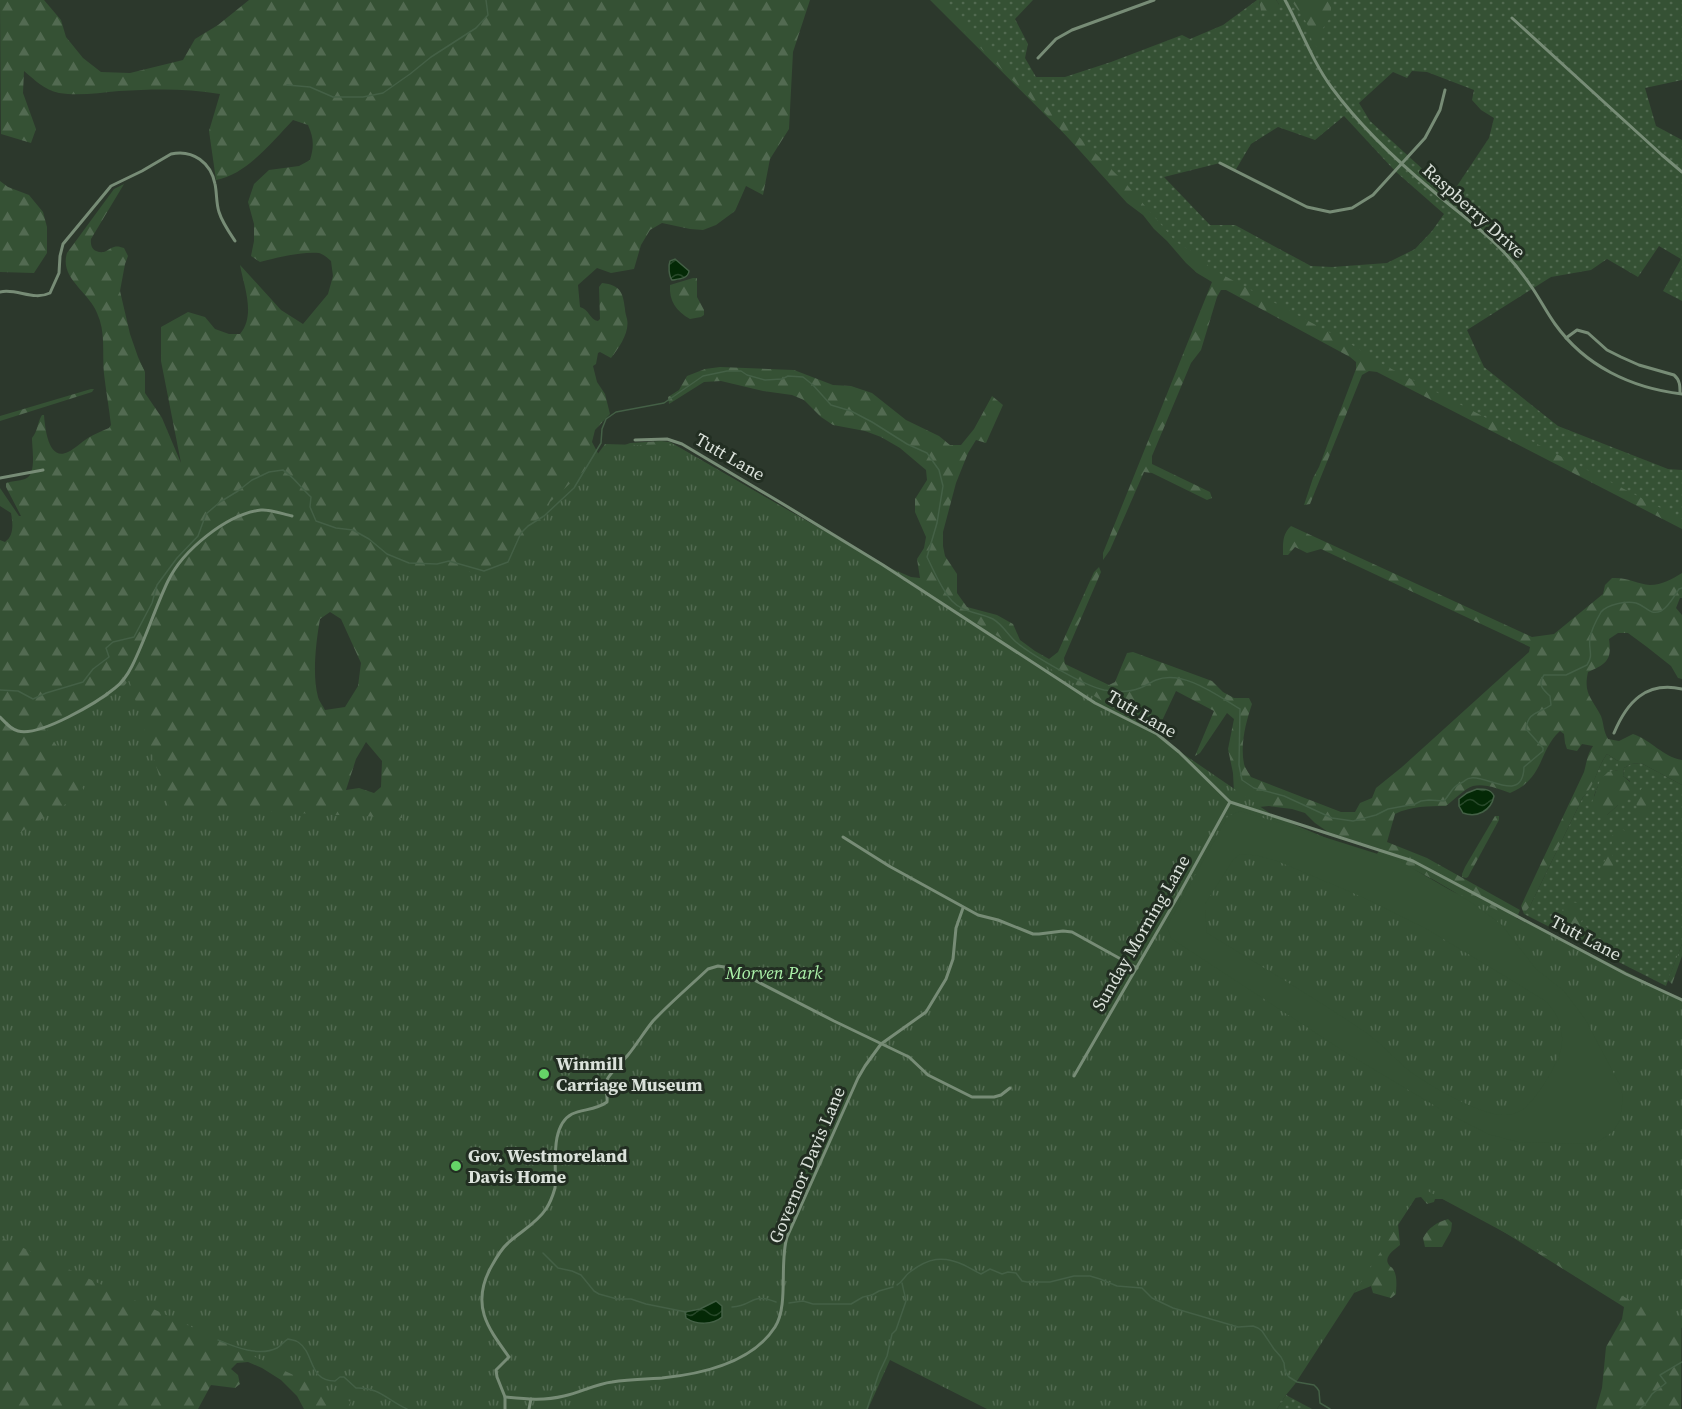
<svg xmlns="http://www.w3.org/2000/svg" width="1682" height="1409" font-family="'Source Serif 4',serif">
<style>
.grass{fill:url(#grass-dots);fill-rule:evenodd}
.forest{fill:url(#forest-firs);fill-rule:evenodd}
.park{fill:url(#park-tufts)}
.pitch{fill:#355134;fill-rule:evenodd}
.water{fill:url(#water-waves);stroke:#446046;stroke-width:1.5}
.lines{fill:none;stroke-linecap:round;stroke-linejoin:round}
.stream{stroke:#446046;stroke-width:1.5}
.street{stroke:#778c76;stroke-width:3}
.poi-dot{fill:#65d467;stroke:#222e22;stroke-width:2}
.labels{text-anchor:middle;stroke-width:6;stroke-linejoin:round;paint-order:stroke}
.street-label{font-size:18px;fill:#dbe2db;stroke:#222e22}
.park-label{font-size:18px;font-style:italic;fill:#acf3aa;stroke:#222e22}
.poi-label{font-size:18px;font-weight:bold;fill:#dbe2db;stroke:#222e22;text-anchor:start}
</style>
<defs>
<pattern id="grass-dots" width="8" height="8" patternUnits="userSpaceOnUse" patternTransform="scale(1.5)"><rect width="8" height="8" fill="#355134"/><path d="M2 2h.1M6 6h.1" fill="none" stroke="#526a51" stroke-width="1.8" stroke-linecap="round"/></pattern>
<pattern id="forest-firs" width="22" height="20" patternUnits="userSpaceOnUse" patternTransform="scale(1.5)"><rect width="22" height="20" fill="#355134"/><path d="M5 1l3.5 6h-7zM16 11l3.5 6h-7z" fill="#526a51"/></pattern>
<pattern id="park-tufts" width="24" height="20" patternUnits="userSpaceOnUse" patternTransform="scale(1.5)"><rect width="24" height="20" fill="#355134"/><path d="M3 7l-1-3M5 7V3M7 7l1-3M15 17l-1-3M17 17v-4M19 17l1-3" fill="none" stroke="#526a51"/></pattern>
<pattern id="water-waves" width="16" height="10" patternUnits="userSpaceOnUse" patternTransform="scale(1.5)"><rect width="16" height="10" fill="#042906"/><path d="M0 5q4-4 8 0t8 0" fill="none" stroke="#28482a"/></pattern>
</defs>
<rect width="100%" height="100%" fill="#2c382c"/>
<g class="grass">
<path d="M930,0H1033L1015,19L1028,44L1025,58L1036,77H1065L1111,62L1182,35L1190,39L1223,25L1257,0H1259L1261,11L1279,4L1276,0H1682V80L1645,88L1656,126L1682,140V301L1663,291L1681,259L1659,246L1638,277L1607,259L1591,270L1551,277L1467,330L1484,367L1558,426L1668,469L1682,470V522L1366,363L1197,266ZM1412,71L1427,72L1474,90L1472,100L1481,110L1494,118L1489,138L1451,195L1370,121L1359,103L1393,72L1407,78ZM1344,116L1395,171L1444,214L1432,231L1415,249L1387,263L1332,267L1311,266L1235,225H1210L1164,177L1220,163L1235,171L1251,144L1278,127L1315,140Z"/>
<path d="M1607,754L1618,761V770C1602,774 1600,781 1594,796L1607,815L1618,805L1630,781L1623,776L1624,768L1631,764L1641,763L1682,785V944L1666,986L1524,914L1530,906L1583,797C1595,785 1597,767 1607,754Z"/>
<path d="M1286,1395L1312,1409H1277Z"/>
</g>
<g class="forest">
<path d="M0,0H44L61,20L66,37L83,58L101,72L130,73L183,60L195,39L218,25L249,0H810L793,52L789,129L770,159L763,195L746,186L735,211L716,225L703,230L690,229L662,223L650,230L641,245L634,269L611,273L597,268L578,285L580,307C589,309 590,320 598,321L600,319L599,287L602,283C621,285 623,293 625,309C625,312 626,315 627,319C630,332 619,348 611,358L600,352L598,353L596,364L593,366L597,382L605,394L610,414L595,430L592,442L599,455L630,443L661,441L670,442L883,565L911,577L920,578L917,559L924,548L926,537L915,512V499L927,480L926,470L900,448L881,437L865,431L833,425L821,417L804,400L792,395L763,391L721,381L704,382L669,404L668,397L679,390L687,376L705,369L720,367L794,370L833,385L851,386L872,393L906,420L939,436L950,445H961L974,429L992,396L1003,405L986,443L976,440L968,453L956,483L943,532V546L945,556L957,574V593L967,607L997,615L1013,624L1020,640L1035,651L1049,659L1058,652L1094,572L1099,567L1101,572L1064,658L1065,664L1109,685L1115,682L1127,653L1133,652L1212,681L1223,692L1234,698H1249L1252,704C1246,722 1240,744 1244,764C1245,768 1249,773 1251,777L1341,812H1355L1360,803L1372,798L1376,788L1402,767L1529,652L1530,647L1321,549L1307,553L1295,547L1288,555H1283C1283,544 1282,534 1291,526L1532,637L1554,634L1603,594L1605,585L1612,578C1628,577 1637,584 1650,585C1662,585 1672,579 1682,573V598H1680L1676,608L1682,615V679L1678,678L1671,666L1647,647L1628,633H1618L1609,639C1612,660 1607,664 1588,672C1583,694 1592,698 1601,716C1604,724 1603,730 1608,739L1619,741L1633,734C1651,740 1663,757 1682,760V785L1641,763L1631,764L1624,768L1623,776C1637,786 1633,792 1625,804L1618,805L1607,815H1598L1590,808L1600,780L1608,772L1618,770V761L1607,754C1597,767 1595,786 1583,797L1530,906L1524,914L1521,906L1584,772C1587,761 1587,755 1593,746L1582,744L1577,751L1567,749L1565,743L1564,734L1560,731C1538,751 1545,778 1510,793C1500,789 1484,783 1473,786C1465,788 1453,801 1446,806C1429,806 1411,806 1395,814L1387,842L1427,858L1520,910L1516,920L1478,906L1434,880L1407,866L1375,856L1381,849L1328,832L1315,823L1305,813L1292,809L1269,806L1259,807L1234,793L1233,773L1228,749L1234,719L1227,713L1200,753L1195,756L1214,711L1176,691L1153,740L486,1409H304L297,1396L281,1380L262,1368L248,1362L237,1363L231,1369L238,1375L240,1384L235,1388L211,1385L198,1409H0V540L5,542C14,536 13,524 11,513L0,506V488L19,516H21L6,487V483C12,481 19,481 25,479C37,475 32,449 32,438C38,431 37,423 42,415H44C45,427 48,462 68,452C75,449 81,442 88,438C94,434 102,431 109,428L111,425C109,408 106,391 104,374C102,353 106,332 97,313C89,292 59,278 67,253L114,189L124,184L91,239C90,248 94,253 104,252C107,251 110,248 114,247C118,246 120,247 124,248L128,256L125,264L120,291L130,334L138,357L145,372V393L162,418L181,463L161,361V327L188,312L205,317L215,329L229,334H240C256,315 244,287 240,265L281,310L303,324L328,294L333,276L331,261C328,258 323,254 319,253C303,251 275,258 260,262L251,256L254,241V224L248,202L254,184L269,170L299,166L310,160C314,147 314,138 308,125L293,120C272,142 246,175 216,180L209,131L220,94C186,88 153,89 119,91C99,93 78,96 59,93C44,90 35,80 24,71L23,93L36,129L31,143L1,134ZM330,612L341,619L361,663L358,686L345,707L325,710C323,706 319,701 318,697C312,675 316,642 320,619ZM366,742L382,761L381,787L374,793L359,788L346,790L356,759Z"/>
<path d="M933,0H943L1128,186L1176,242L1201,257L1210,268L1349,343L1382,364L1682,519V529L1377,372L1369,371L1362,375L1310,504L1304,505L1313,478L1319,467L1356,369V362L1350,357L1226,290H1221L1217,297L1201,350L1191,363L1152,456V464L1210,492L1212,498L1207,500L1152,473L1144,472L1110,550L1103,560V553L1212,282L1197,273L1186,263L1167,241L1154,229L1143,215L1127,203L1052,120Z"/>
<path d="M1259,0H1276L1279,4L1271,15H1266L1261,11Z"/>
<path d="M1291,0H1332L1330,18L1321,31L1319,48C1309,43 1312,35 1308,26C1305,18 1296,8 1291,0Z"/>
<path d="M0,181L8,187L29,195L43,212L47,227V253L34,273L0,272Z"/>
<path d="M693,278H697V297L704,310V315L701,317L690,319C676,311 669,301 670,285Z"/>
<path d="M91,389H94L92,392L0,421V416Z"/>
<path d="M1647,787L1652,792V800L1646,815H1640C1634,805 1636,796 1642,788Z"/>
<path d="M1495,816H1499V820L1468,877L1466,878L1462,877V874L1465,867Z"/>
<path d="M1622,829L1635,838C1630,843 1628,844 1621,841L1617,843L1612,857L1616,862C1616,868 1614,872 1609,876L1597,874C1603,863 1614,849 1612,836Z"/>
<path d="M1568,901L1577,903L1579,905L1575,911L1582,912L1584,916L1581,922L1582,924L1597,935C1595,943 1595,945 1586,946C1586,943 1588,940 1588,938C1587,930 1574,934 1569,934L1560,919V914Z"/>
<path d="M1682,944V956L1672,984L1668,980Z"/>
<path d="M1418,1181L1682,1236L1681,1409H1596L1602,1388L1606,1347L1622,1319L1624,1307L1483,1219L1443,1199H1435L1434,1202L1427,1204L1421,1197L1415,1198L1398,1224L1400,1245C1394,1250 1383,1257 1389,1265C1390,1267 1392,1267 1393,1269C1398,1276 1396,1287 1396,1294L1391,1298L1373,1293L1371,1286L1354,1293Z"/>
<path d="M1448,1219L1452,1223L1451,1231L1442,1247H1425L1423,1238C1429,1227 1436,1223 1448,1219Z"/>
</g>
<path class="park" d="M605,444L638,445L673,444L883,565L1141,725L1274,816L1544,930L1682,1000V1328L1422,1188L1295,1384L1286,1395L1277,1409H987L890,1360L868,1409H348L351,1402L0,1237V845L85,792L47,730L67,721L124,686L129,680L169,807L402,818L396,565L411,567L454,569L480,574H489L502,570L512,562L540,529L550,502L589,466Z"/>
<path class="pitch" d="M1241,811L1400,861L1469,901L1501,924L1536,969L1564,991L1585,1019L1620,1085L1623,1097L1620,1120L1614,1130L1607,1136L1597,1142L1585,1144L1518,1142L1488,1134L1447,1113L1348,1054L1175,941L1171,938L1167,926L1173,915L1228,816ZM1245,854L1259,856L1277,861L1360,896L1425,928L1544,1000C1558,1012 1565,1030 1561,1049C1558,1064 1535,1102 1522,1110C1517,1113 1511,1115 1505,1115C1483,1117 1424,1083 1407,1069C1392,1056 1379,1041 1362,1030C1312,996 1259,965 1207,933L1205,910V904L1233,860L1239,855Z"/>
<g class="water">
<path d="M675,259L689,271C688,279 679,279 672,280C669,276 668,266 670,261Z"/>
<path d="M1477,789C1484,789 1491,789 1494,796C1491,811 1477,818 1463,813L1459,806V799L1467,793Z"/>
<path d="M716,1301L722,1306V1317C713,1325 696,1325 686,1318L685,1312L700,1309Z"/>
</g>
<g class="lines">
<g class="stream">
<path d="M287,85L310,87L333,97H363L383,93L410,74L431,57L476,28L488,15L486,0"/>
<path d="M0,690L18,691L33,699L46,693L83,682L93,669L109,657L106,648L113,642L134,637L152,603L157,585L177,558L198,536L206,514L220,502L238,491L252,480L269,472L283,470C294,477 301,488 311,497L310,507L316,521L336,528L353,530L369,539L387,554L409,563L437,564L449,561L484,571L508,562L521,533L528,526L544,516L574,488L601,443L602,429L606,419L616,412L664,403L703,376L727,371H741L747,375L765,380L782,379L788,376L803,377L813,385L831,405L851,411L872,422L907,444L927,453L939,470L943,486L937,523L927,557C934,571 941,589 952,601C963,613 979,612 993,619C1003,625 1008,635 1016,642C1032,655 1084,686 1104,690C1116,692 1128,693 1140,688C1146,686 1151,682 1156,680C1183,669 1218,696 1240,709L1239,765L1242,780L1254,788L1284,796L1332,818L1353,821L1376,815L1388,809L1415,804L1421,801L1429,800L1444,801C1452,792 1451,787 1463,782C1466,780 1467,778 1471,778C1487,775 1523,804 1524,767L1543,751V748L1526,729C1528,711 1539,714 1551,705L1550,696C1543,690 1537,684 1544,675H1566L1587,665C1594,655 1588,649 1590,638C1591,631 1597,619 1601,612C1608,604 1626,601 1636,603C1646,606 1650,616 1661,611C1669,607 1674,596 1679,589L1682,588"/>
<path d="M543,1253L558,1268L572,1271L581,1275L594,1291L599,1294L617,1299H631L646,1304L686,1312"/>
<path d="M897,1285C903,1282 904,1276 910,1272C928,1258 943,1255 964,1265C970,1268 975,1271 981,1274L990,1269L1002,1274L1008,1272L1016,1273L1022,1281L1027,1282H1050L1074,1276H1090L1100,1279L1117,1286L1142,1288L1152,1298L1173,1308L1238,1327L1253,1326L1258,1328L1262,1331L1274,1349L1281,1357L1284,1363L1285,1371L1289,1377L1297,1382L1314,1385L1317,1388L1319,1391L1320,1403L1330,1409"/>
<path d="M789,1303L803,1301L813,1304H851L863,1297L872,1295L879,1291L893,1287"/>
<path d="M732,1307C754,1306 750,1292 776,1302"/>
<path d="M218,1340C235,1347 259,1357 277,1348C281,1346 284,1341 288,1339C291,1340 295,1340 298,1342C315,1353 308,1381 335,1381L340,1377H344L356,1388C379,1387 387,1400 407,1409"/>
<path d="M867,1409L879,1373L887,1356L892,1334L896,1330L906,1301L902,1283"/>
<path d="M1640,1409L1646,1403L1652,1394L1666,1383L1660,1375L1682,1362"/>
</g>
<g class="street">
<path d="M1285,0C1301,29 1312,61 1332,88C1360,126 1397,161 1433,191C1455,210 1479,227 1499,247C1512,260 1523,274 1533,289C1541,301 1547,313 1555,324C1585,366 1631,388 1682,394"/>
<path d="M1512,18L1662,155L1682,172"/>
<path d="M1038,58L1056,39L1072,30L1154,0"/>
<path d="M1220,163L1307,207L1330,212L1352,208L1373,195L1425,138L1440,110L1445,90"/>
<path d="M0,292C17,288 33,301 50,293L59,273L60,256L63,244L111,186L142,171L171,154C193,149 211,163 215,184C217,193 216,203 219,212C222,222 229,232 235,241"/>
<path d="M1566,338L1577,330L1588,333L1607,350L1621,357L1639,365L1674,375C1680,380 1680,386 1680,393"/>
<path d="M635,440L667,439L682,444L783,504L883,565L1095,703L1157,734L1179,752L1230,802L1413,861L1626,974L1682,1000"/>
<path d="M0,478L43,470"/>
<path d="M0,717C5,722 10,729 18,731C40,737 98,702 115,688C123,682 128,674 132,666C146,638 155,608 168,581C183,550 227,514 261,510C270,509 283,514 292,516"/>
<path d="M1614,733C1627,702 1646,681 1682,689"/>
<path d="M843,837L889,866L978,915L998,920L1033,934H1039L1063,931L1072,932L1137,968"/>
<path d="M1074,1076L1182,889L1230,802"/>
<path d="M505,1397C525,1399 544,1401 564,1396C580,1393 595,1384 612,1382C628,1379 646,1379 662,1378C702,1374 752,1363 775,1327C789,1305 779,1263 787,1237L858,1078L865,1066L881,1044L926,1012L946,979L953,959L956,928L963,908"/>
<path d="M505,1409V1397L497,1377L496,1370L509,1357C488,1328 471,1306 490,1269C495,1260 500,1250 508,1243C521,1231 536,1224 546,1209C550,1203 553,1195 555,1188C557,1168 549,1126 572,1114C583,1109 596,1110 607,1102C608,1095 604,1087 607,1080C609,1074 623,1061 628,1055C637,1044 644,1032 653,1021C670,1003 690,986 708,969L718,966L731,968L834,1021L909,1057L928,1075L972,1097H994L1001,1095L1010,1088"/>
<path d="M529,1409L531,1399"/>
</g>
</g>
<g class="poi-dot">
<circle cx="544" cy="1074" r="6"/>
<circle cx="456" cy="1166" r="6"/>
</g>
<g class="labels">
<g class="street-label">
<text transform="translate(1474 211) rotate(42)" y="6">Raspberry Drive</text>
<text transform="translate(730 457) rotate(30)" y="6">Tutt Lane</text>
<text transform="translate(1142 714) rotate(30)" y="6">Tutt Lane</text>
<text transform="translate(1141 933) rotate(-60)" y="6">Sunday Morning Lane</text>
<text transform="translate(1586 938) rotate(28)" y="6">Tutt Lane</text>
<text transform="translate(807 1165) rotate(-67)" y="6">Governor Davis Lane</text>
</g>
<g class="park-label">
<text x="774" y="979">Morven Park</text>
</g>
<g class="poi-label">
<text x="556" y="1070">Winmill<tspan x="556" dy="21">Carriage Museum</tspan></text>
<text x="468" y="1162">Gov. Westmoreland<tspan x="468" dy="21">Davis Home</tspan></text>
</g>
</g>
</svg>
